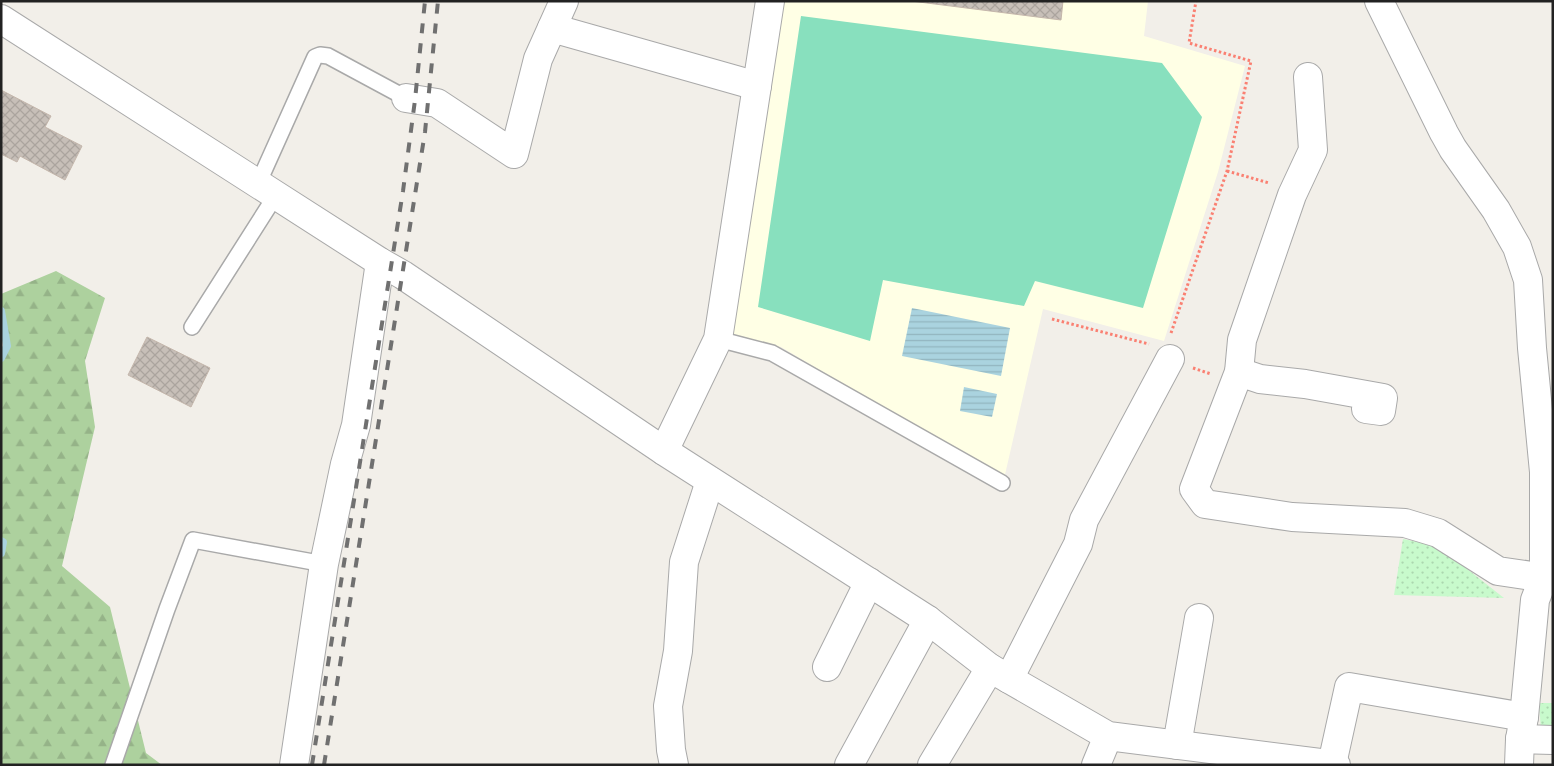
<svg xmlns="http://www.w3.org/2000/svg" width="1554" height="766" font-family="Jost,sans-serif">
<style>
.education{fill:#ffffe5}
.forest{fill:url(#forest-firs)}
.park{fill:url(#park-dots)}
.pitch{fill:#88e0be}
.water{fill:url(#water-rules)}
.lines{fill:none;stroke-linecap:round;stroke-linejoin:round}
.stream{stroke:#aad3df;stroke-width:8}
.building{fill:url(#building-cross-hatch);stroke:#c4b6ab}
.service-casing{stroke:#a9a9a9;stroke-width:18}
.minor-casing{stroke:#a9a9a9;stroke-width:30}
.path{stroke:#fa8072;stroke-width:3;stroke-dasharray:2.5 2.5;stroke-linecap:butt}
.service{stroke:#fff;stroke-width:15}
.minor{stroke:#fff;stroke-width:28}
.rail{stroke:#707070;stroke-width:4;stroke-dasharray:10 10;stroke-linecap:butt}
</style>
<defs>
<pattern id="forest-firs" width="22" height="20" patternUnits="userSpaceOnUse" patternTransform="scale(1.25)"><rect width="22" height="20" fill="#add19e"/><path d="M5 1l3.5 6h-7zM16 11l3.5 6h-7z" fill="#95b388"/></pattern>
<pattern id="park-dots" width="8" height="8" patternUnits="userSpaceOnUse" patternTransform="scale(1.25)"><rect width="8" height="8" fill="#c8facc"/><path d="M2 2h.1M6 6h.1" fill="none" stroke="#acd6af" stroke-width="1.8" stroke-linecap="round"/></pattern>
<pattern id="water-rules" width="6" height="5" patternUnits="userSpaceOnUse" patternTransform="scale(1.25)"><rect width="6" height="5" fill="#aad3df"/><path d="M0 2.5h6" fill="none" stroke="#92b5bf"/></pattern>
<pattern id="building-cross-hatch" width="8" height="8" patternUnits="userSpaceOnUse" patternTransform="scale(1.25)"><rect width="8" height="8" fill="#c7bfb8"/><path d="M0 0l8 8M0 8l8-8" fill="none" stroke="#aba49e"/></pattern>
</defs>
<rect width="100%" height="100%" fill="#f2efe9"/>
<path class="education" d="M784,1H1148L1144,36L1245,66L1218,172L1164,341L1043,309L1004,479L781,347L731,334Z"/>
<path class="forest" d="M56,271L105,298L85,361L95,427L62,566L110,607L146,753L162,765H1V361L7,346L1,311V294Z"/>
<g class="park">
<path d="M1403,539L1438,546L1504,598L1394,595Z"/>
<path d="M1539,703H1553V731L1541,730Z"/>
</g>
<path class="pitch" d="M801,16L1162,63L1202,117L1143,308L1035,281L1024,306L883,280L870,341L758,307Z"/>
<g class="water">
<path d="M912,308L1010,328L1001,376L902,356Z"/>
<path d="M964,387L997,394L992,417L960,411Z"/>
</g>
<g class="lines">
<g class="stream">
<path d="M1,311L7,346L1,358"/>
<path d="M1,541L3,542L1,553"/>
</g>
</g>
<g class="building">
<path d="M911,1H1063L1061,20Z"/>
<path d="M1,90L51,116L45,127L82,146L65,180L20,156L17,162L1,154Z"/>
<path d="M147,337L210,368L191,407L128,375Z"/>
</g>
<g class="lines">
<defs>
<g id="service">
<path d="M258,184L315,57L320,55L328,56L406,98"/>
<path d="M192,327L276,195"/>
<path d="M718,339L772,353L1002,483"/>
<path d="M113,765L167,609L193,540L324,564"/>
</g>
<g id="minor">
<path d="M1379,1L1444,133L1453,149L1496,210L1517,247L1528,280L1532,348L1544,472V577L1535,600L1524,717L1520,739L1519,765"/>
<path d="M1,19L380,262L403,275L664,451L928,620L990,668L1108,736L1336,765"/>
<path d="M552,28L757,86"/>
<path d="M1308,77L1313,150L1292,195L1242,340L1239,372L1194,489L1205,504L1292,517L1405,523L1438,533L1498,571L1553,579"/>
<path d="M406,98L437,103L514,154L538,59L564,1"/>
<path d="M1239,372L1260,379L1305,384L1383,398L1381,411L1366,409"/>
<path d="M664,451L718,339L770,1"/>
<path d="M827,667L869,582"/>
<path d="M1009,679L1078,544L1084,520L1170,359"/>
<path d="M1520,739L1553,740"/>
<path d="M1177,745L1199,618"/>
<path d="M1332,764L1349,687L1524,717"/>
<path d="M294,765L324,564L345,464L356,425L380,262"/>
<path d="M674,765L671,750L668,706L678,651L684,562L710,481"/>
<path d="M849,765L928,620"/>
<path d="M932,765L990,668"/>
<path d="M1096,765L1108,736"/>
</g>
</defs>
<use href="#service" class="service-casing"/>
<use href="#minor" class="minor-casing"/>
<g class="path">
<path d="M1227,171L1269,183"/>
<path d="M1052,319L1149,344"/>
<path d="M1171,333L1227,171L1251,61L1189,43L1196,1"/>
<path d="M1193,368L1211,374"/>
</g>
<use href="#service" class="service"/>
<use href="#minor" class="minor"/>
<g class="rail">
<path d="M312,765L403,191L415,100L425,1"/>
<path d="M324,765L425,132L438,1"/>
</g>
</g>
<rect width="1554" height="766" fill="none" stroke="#222222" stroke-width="5"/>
</svg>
